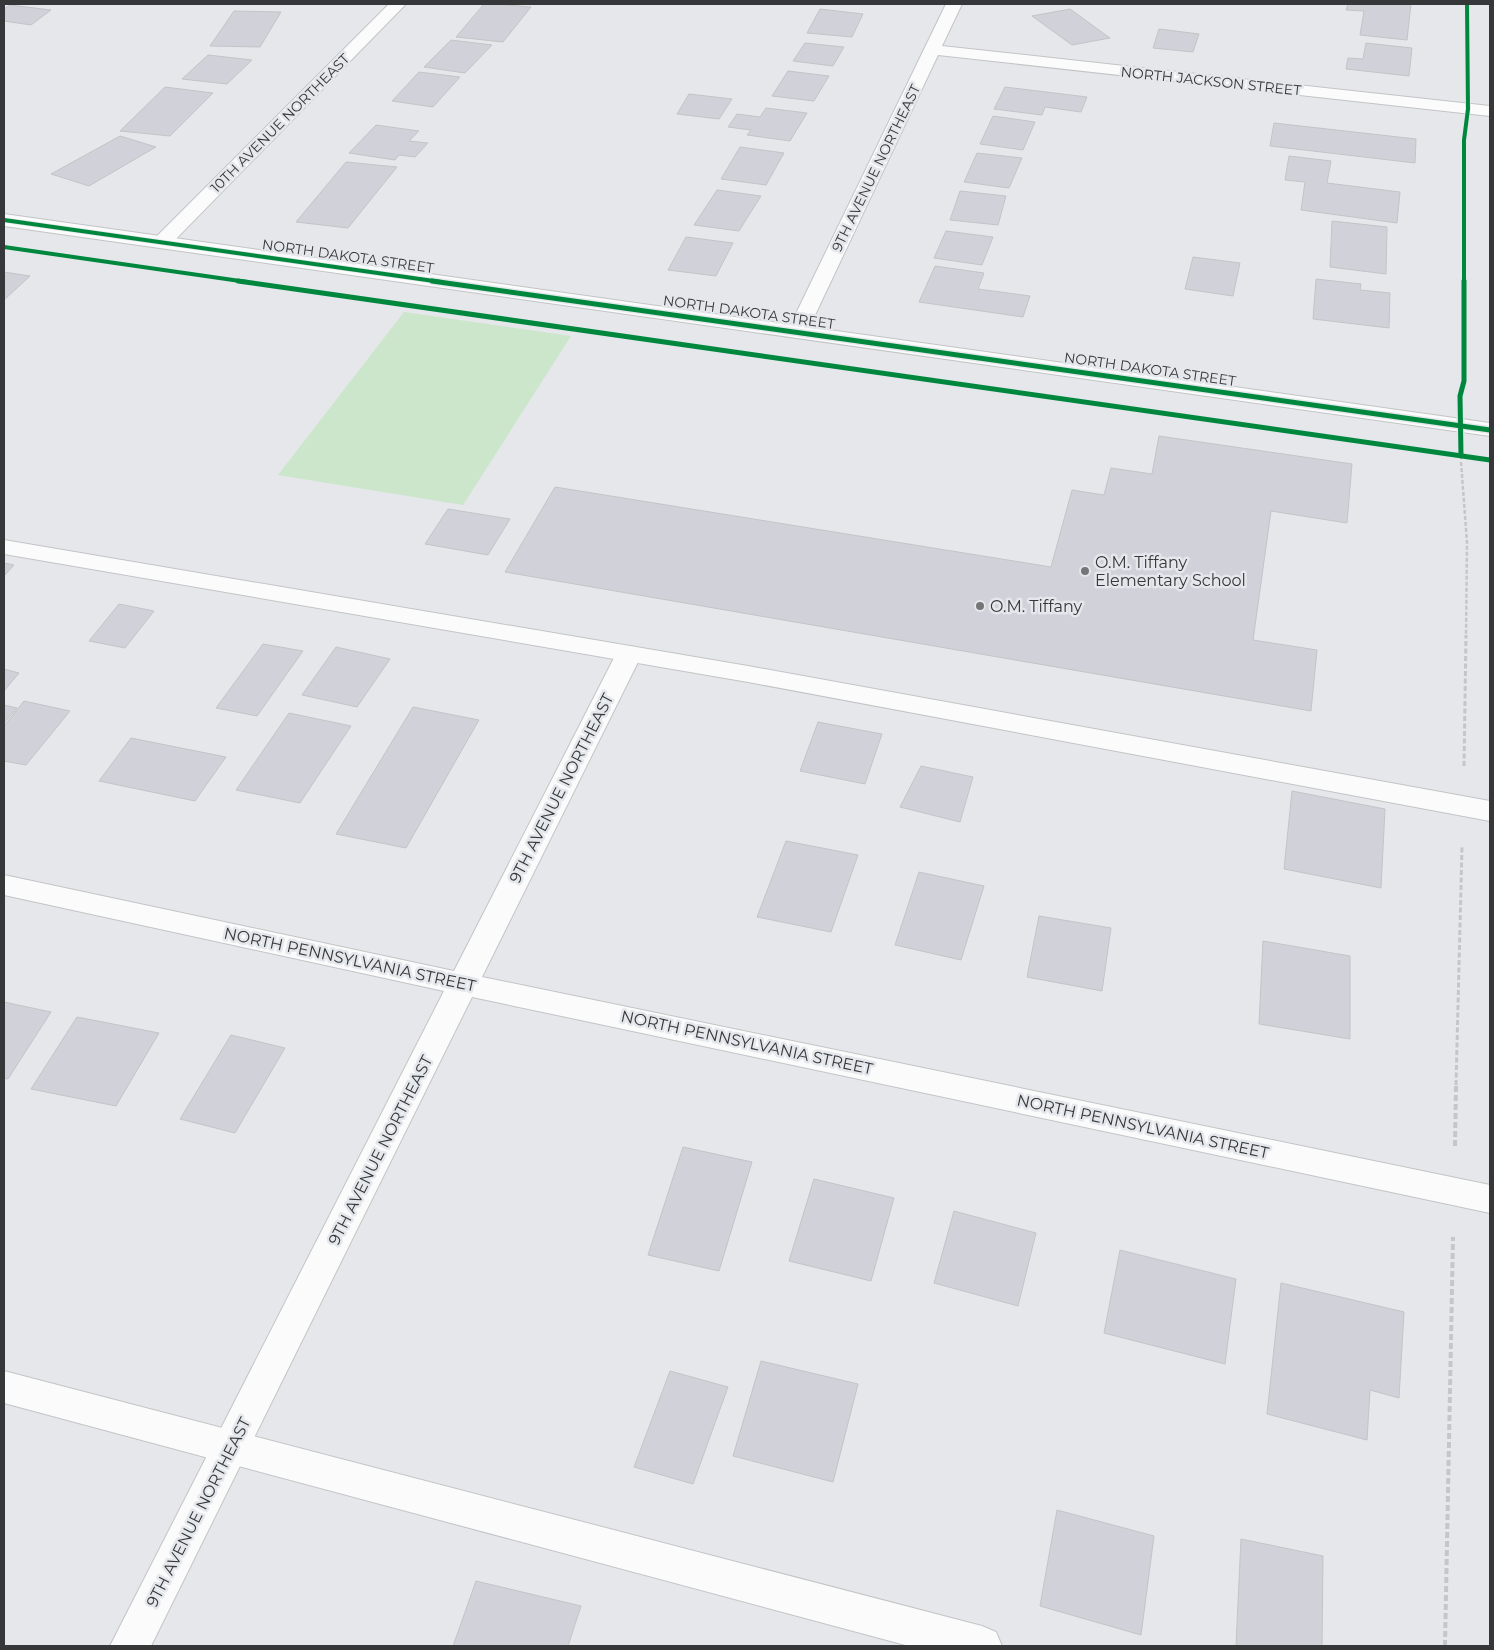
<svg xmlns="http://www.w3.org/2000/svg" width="1494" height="1650" font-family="Montserrat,sans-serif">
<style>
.green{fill:#cbe6cb}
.building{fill:#d1d1da;stroke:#c3c4c6}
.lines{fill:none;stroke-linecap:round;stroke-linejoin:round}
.lane-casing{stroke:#c3c4c6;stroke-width:2}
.street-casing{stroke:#c3c4c6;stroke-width:2}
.secondary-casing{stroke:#c3c4c6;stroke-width:2}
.path-far2{stroke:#c6c6c7;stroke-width:2.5;stroke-dasharray:4 2;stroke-linecap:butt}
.path-far1{stroke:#c6c6c7;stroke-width:3;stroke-dasharray:5 2.5;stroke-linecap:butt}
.path{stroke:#c6c6c7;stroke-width:4;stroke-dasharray:6 3;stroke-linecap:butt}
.lane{fill:#fbfbfc;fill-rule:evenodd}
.street{fill:#fbfbfc;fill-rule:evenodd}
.secondary{fill:#fbfbfc;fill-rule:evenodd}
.cycleway-far1-casing{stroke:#e4e7eb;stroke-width:5.5}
.cycleway-casing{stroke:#e4e7eb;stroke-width:8}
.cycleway-far1{stroke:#00873e;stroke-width:4}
.cycleway{stroke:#00873e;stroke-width:5}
.poi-dot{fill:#737577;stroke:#e4e7eb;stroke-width:2}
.labels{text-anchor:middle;stroke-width:5;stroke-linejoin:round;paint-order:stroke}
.far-street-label{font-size:14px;fill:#363739;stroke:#e4e7eb}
.poi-label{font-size:16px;fill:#363739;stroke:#e4e7eb;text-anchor:start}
.street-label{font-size:16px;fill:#363739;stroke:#e4e7eb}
</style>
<rect width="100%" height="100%" fill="#e5e7ea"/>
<path class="green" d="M404,312L571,336L463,505L278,475Z"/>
<g class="building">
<path d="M484,4H495L531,7L503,42L456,37Z"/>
<path d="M1348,4H1411L1407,40L1360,35L1364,11L1346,10Z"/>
<path d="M10,5L51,10L31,25L4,21V9Z"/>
<path d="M820,9L863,14L852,37L807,33Z"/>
<path d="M1070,9L1110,38L1072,45L1032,16Z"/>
<path d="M234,11L281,12L260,47L210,46Z"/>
<path d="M1159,29L1199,34L1193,52L1153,48Z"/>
<path d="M451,40L492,45L465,73L424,67Z"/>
<path d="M805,43L844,47L833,66L793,61Z"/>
<path d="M1366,43L1412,48L1409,76L1346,69L1348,58L1363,59Z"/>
<path d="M208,55L252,60L227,84L182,79Z"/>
<path d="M788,71L829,76L814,101L772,96Z"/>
<path d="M419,72L460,77L433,107L392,101Z"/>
<path d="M165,87L213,93L170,136L120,131Z"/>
<path d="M1005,87L1087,97L1081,112L1045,107L1042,115L994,109Z"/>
<path d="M689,94L732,99L719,119L677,114Z"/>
<path d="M766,108L807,113L790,141L747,135L751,130L728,127L737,114L760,117Z"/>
<path d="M993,116L1035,122L1023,150L980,144Z"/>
<path d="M1274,123L1416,139L1415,163L1270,146Z"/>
<path d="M376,125L419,131L409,141L428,143L415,157L399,155L395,160L349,153Z"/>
<path d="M120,136L156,147L89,186L51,174Z"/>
<path d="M740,147L784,153L766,185L721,179Z"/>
<path d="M977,153L1022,158L1009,188L964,182Z"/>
<path d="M1289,156L1331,161L1327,183L1400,192L1397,223L1301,210L1305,182L1285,180Z"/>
<path d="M346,162L397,167L348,228L296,222Z"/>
<path d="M717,190L761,196L739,231L694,225Z"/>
<path d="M960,191L1006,196L998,225L950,220Z"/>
<path d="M1332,221L1387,227L1386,274L1330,267Z"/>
<path d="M946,231L993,237L982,265L934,258Z"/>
<path d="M686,237L733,243L716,276L668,270Z"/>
<path d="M1193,257L1240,263L1233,296L1185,289Z"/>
<path d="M935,266L984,273L978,289L1030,296L1023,317L919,302Z"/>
<path d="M4,272L30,276L4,300Z"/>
<path d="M1316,279L1361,284L1360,290L1390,293L1389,328L1313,319Z"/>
<path d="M1159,436L1352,464L1347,523L1271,511L1253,640L1317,650L1311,711L505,572L555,487L1051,567L1072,490L1104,495L1111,468L1152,474Z"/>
<path d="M448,509L510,519L488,555L425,544Z"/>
<path d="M4,563L14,565L4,576Z"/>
<path d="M119,604L154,611L125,648L89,641Z"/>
<path d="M263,644L303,651L257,716L216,708Z"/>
<path d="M336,647L390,659L357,707L302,695Z"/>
<path d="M4,669L19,673L4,691Z"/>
<path d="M24,701L70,711L26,765L4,761V726Z"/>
<path d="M4,705L17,708L4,723Z"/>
<path d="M413,707L479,720L406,848L336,834Z"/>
<path d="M289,713L351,726L300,803L236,790Z"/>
<path d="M818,722L882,734L865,784L800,771Z"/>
<path d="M131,738L226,757L195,801L99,781Z"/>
<path d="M921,766L973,777L960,822L900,807Z"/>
<path d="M1292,791L1385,809L1381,888L1284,869Z"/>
<path d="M786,841L858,855L831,932L757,917Z"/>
<path d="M919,872L984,886L961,960L895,945Z"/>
<path d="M1039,916L1111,928L1102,991L1027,977Z"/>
<path d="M1263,941L1350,956V1039L1259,1024Z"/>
<path d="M4,1002L51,1012L8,1079L4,1078Z"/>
<path d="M77,1017L159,1033L116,1106L31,1089Z"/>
<path d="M231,1035L285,1048L235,1133L180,1119Z"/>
<path d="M683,1147L752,1162L719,1271L648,1255Z"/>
<path d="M814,1179L894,1198L871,1281L789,1261Z"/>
<path d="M954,1211L1036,1233L1018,1306L934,1283Z"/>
<path d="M1120,1250L1236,1279L1225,1364L1104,1333Z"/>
<path d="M1281,1283L1404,1312L1399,1398L1370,1390L1367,1440L1267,1414Z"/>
<path d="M761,1361L858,1384L833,1482L733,1456Z"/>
<path d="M670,1371L728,1387L693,1484L634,1467Z"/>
<path d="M1057,1510L1154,1536L1141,1635L1040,1606Z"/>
<path d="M1241,1539L1323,1556L1322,1646H1236Z"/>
<path d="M476,1581L581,1606L568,1646H453Z"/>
</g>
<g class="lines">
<defs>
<g id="lane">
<path d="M4,540L748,666L1490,801V821L748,682L4,554Z"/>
<path d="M4,1371L982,1626L996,1632L1002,1646H909L4,1403Z"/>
</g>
<g id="street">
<path d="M389,4H406L169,246H155L152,242L155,238Z"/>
<path d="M946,4H962L942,46L1490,106V116L938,55L807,332L804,336L797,338L790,336L787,332Z"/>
<path d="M629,646L638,648L642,654L482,977L1490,1185V1213L472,997L151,1646H110L444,991L4,895V875L454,971L616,654L620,648Z"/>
</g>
<path id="secondary" d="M4,214L1490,423V436L4,226Z"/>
</defs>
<use href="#lane" class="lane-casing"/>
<use href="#street" class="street-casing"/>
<use href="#secondary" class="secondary-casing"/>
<path class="path-far2" d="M1461,462L1467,542L1466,637"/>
<g class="path-far1">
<path d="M1464,766L1466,635"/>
<path d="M1456,1085L1462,847"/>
</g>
<g class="path">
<path d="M1455,1146L1456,1084"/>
<path d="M1445,1646L1453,1237"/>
</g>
<use href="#lane" class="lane"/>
<use href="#street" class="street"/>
<use href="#secondary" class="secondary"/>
<defs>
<g id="cycleway-far1">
<path d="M4,220L441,282"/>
<path d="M4,247L247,282"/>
<path d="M1464,282V140L1468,109L1467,4"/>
</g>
<g id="cycleway">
<path d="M238,281L1490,460"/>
<path d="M432,281L1490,430"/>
<path d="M1461,456L1460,396L1464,381V281"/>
</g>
</defs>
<use href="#cycleway-far1" class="cycleway-far1-casing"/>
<use href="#cycleway" class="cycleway-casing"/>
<use href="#cycleway-far1" class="cycleway-far1"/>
<use href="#cycleway" class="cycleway"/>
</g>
<g class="poi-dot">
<circle cx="1085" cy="571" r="5"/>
<circle cx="980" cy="606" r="5"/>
</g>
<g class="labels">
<g class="far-street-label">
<text transform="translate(1211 81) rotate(6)" y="5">NORTH JACKSON STREET</text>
<text transform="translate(280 123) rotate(-45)" y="5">10TH AVENUE NORTHEAST</text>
<text transform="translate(876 168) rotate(-64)" y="5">9TH AVENUE NORTHEAST</text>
<text transform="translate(348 256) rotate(8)" y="5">NORTH DAKOTA STREET</text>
<text transform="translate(749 312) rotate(8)" y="5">NORTH DAKOTA STREET</text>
<text transform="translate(1150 369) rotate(8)" y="5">NORTH DAKOTA STREET</text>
</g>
<g class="poi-label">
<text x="1095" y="568">O.M. Tiffany<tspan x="1095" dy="18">Elementary School</tspan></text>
<text x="990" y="612">O.M. Tiffany</text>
</g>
<g class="street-label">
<text transform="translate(561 788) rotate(-63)" y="6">9TH AVENUE NORTHEAST</text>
<text transform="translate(350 959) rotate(12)" y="6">NORTH PENNSYLVANIA STREET</text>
<text transform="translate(747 1042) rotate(12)" y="6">NORTH PENNSYLVANIA STREET</text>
<text transform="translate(1143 1126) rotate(12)" y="6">NORTH PENNSYLVANIA STREET</text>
<text transform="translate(380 1150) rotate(-63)" y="6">9TH AVENUE NORTHEAST</text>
<text transform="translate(198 1512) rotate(-63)" y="6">9TH AVENUE NORTHEAST</text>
</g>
</g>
<rect width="1494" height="1650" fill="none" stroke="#363739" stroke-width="10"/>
</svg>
